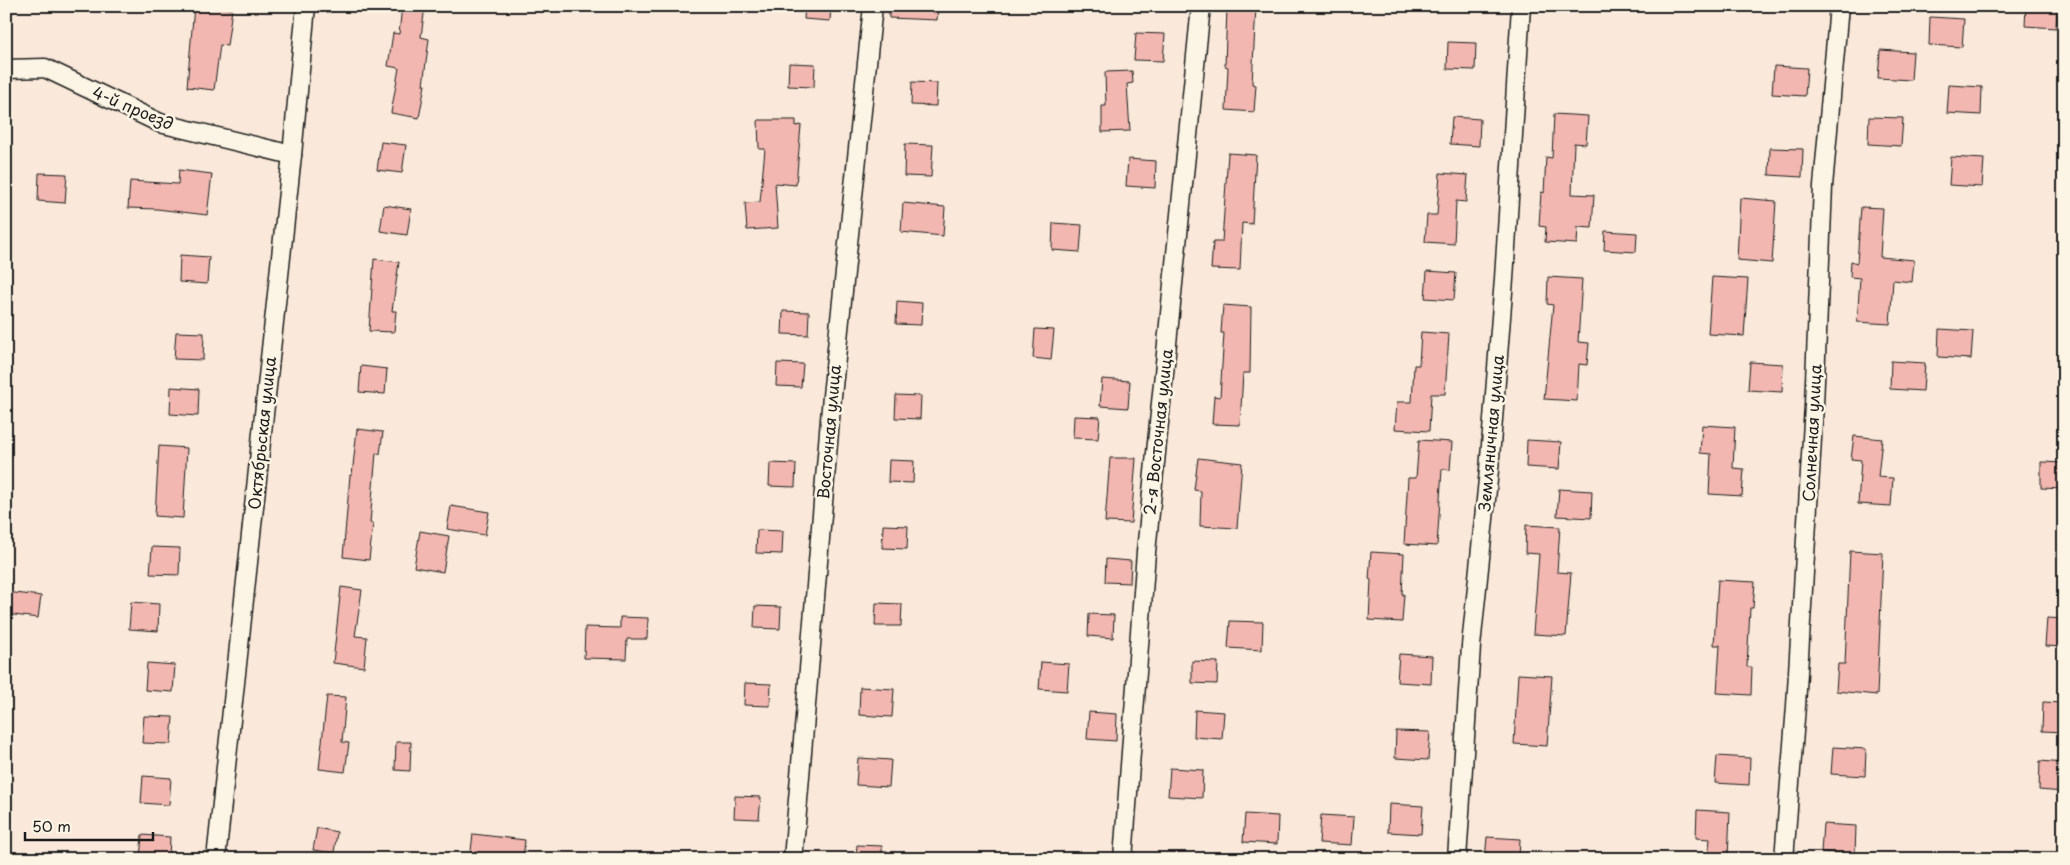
<svg xmlns="http://www.w3.org/2000/svg" width="2070" height="865" font-family="'Playpen Sans',sans-serif">
<style>
.building{fill:#f2b7b0;stroke:#1c1c1c}
.lines{fill:none;stroke-linecap:round;stroke-linejoin:round}
.minor-casing{stroke:#1c1c1c;stroke-width:21}
.minor{stroke:#fcf5e5;stroke-width:18}
.labels{text-anchor:middle;stroke-width:5;stroke-linejoin:round;paint-order:stroke}
.street-label{font-size:16px;fill:#1c1c1c;stroke:#fcf5e5}
</style>
<rect width="100%" height="100%" fill="#fae9da"/>
<filter id="ink" filterUnits="userSpaceOnUse"><feTurbulence type="fractalNoise" baseFrequency=".02" numOctaves="2"/><feDisplacementMap in="SourceGraphic" scale="10" xChannelSelector="R" yChannelSelector="G"/><feConvolveMatrix kernelMatrix="1 2 1 2 8 2 1 2 1" color-interpolation-filters="sRGB"/></filter>
<g filter="url(#ink)">
<g class="building">
<path d="M194,6L232,9L227,46L220,45L214,90L187,87Z"/>
<path d="M402,6H425L421,37L429,39L423,85H425L419,118L391,113L399,68L388,66L393,33L399,34Z"/>
<path d="M805,6H831L830,21L804,19Z"/>
<path d="M889,6H938L937,20L889,18Z"/>
<path d="M1227,6H1256L1252,84L1256,85L1254,112L1226,110L1228,67L1225,66Z"/>
<path d="M2026,6H2057L2056,28L2025,26Z"/>
<path d="M1930,17L1964,19L1962,47L1929,45Z"/>
<path d="M1136,33L1165,34L1163,61L1134,60Z"/>
<path d="M1448,42L1476,43L1475,70L1447,69Z"/>
<path d="M1880,50L1913,52L1911,80L1878,78Z"/>
<path d="M789,63L815,64L814,87L788,86Z"/>
<path d="M1774,66L1807,68L1805,96L1772,94Z"/>
<path d="M1132,71L1133,83L1127,84L1130,131L1102,132V106H1106L1105,72Z"/>
<path d="M912,82L937,83L936,106L911,105Z"/>
<path d="M1949,85L1982,87L1981,115L1947,113Z"/>
<path d="M1554,114L1588,116L1586,144L1574,143L1572,194L1594,195L1592,228L1578,227L1577,244L1545,242L1546,227L1539,226L1541,192L1544,193L1546,157L1552,158Z"/>
<path d="M1452,117L1480,119L1479,146L1450,144Z"/>
<path d="M1869,117L1903,118L1901,146L1868,144Z"/>
<path d="M758,120H796V126L801,125L796,185L775,183L778,228L747,230L745,203L760,202L765,149H759Z"/>
<path d="M381,142L406,145L402,173L377,170Z"/>
<path d="M905,144L933,145L931,177L904,176Z"/>
<path d="M1770,148L1803,149L1802,177L1769,175Z"/>
<path d="M1228,153L1256,155L1252,224L1242,223L1240,270L1211,269L1213,242H1222Z"/>
<path d="M1951,157L1984,159L1982,187L1949,185Z"/>
<path d="M1128,159L1156,161L1155,188L1126,186Z"/>
<path d="M179,170L212,174L207,215L157,209L128,208L130,181L178,184Z"/>
<path d="M39,173L67,174L65,203L38,201Z"/>
<path d="M1440,173L1468,175L1466,202L1456,201L1454,244L1425,242L1427,215H1437Z"/>
<path d="M1740,198L1776,201L1772,263L1737,260Z"/>
<path d="M903,203L945,207L943,236L901,232Z"/>
<path d="M384,205L411,209L407,235L380,231Z"/>
<path d="M1861,207L1883,208L1880,257L1914,260L1912,282L1893,280L1890,324L1857,322L1860,278L1850,277L1851,261L1857,263Z"/>
<path d="M1053,223L1082,225L1080,252L1052,250Z"/>
<path d="M1605,231L1637,233L1636,252L1604,250Z"/>
<path d="M180,255L209,257L207,284L179,282Z"/>
<path d="M374,259L399,262L392,311H396L394,332L369,331Z"/>
<path d="M1427,271L1456,273L1454,300L1425,298Z"/>
<path d="M1548,277L1582,279L1578,342L1589,343L1587,365L1579,364L1577,401L1544,399L1553,305L1547,304Z"/>
<path d="M1712,277L1748,279L1744,336L1708,334Z"/>
<path d="M897,301L922,303L921,325L896,324Z"/>
<path d="M1223,305L1251,307L1250,373H1243L1240,425L1212,424L1214,396L1220,397L1224,333H1221Z"/>
<path d="M783,311L809,312L808,335L782,334Z"/>
<path d="M1035,329L1054,330L1051,360L1033,358Z"/>
<path d="M1939,329L1973,331L1971,359L1938,357Z"/>
<path d="M176,332L204,333L203,360L174,359Z"/>
<path d="M1421,332L1449,334L1445,394H1431L1429,431L1395,429L1397,402H1412L1414,365H1419Z"/>
<path d="M1891,361L1925,363L1923,391L1890,389Z"/>
<path d="M1750,362L1783,364L1782,392L1748,390Z"/>
<path d="M777,363L803,364L801,387L776,386Z"/>
<path d="M361,366L387,369L385,394L359,392Z"/>
<path d="M1102,379L1130,381L1128,408L1100,406Z"/>
<path d="M171,387L199,389L198,416L170,414Z"/>
<path d="M896,395L921,396L920,419L895,418Z"/>
<path d="M1074,416L1100,417L1098,439L1073,438Z"/>
<path d="M1702,425L1735,427L1733,468L1744,469L1742,496L1709,494L1711,454L1700,453Z"/>
<path d="M357,429L383,432L380,454L376,453L370,523L373,524L369,560L343,557L350,475H352Z"/>
<path d="M1854,436L1882,439L1878,477L1893,478L1891,506L1858,504L1861,460L1851,459Z"/>
<path d="M1419,440L1452,442L1450,470L1442,469L1437,546L1404,544L1408,478H1416Z"/>
<path d="M1527,440L1561,442L1559,469L1526,467Z"/>
<path d="M159,446L187,448L183,518L155,516Z"/>
<path d="M1110,458H1136L1131,523L1105,522Z"/>
<path d="M1198,458L1242,463L1237,528L1200,526L1201,491L1194,490Z"/>
<path d="M889,460L914,461L913,483L888,482Z"/>
<path d="M2041,462L2064,463V489L2041,488Z"/>
<path d="M770,463L796,464L795,487L769,486Z"/>
<path d="M1559,489L1592,491L1591,518L1557,516Z"/>
<path d="M451,506L489,512L485,535L447,529Z"/>
<path d="M883,525L908,526L907,549L882,548Z"/>
<path d="M1526,525L1560,527L1557,572L1571,573L1566,636L1533,634L1539,554L1525,553Z"/>
<path d="M757,530L783,531L782,554L756,553Z"/>
<path d="M420,531L449,536L443,572L414,567Z"/>
<path d="M152,547L180,548L179,575L150,574Z"/>
<path d="M1850,551L1883,553L1877,695L1836,691L1838,664H1845Z"/>
<path d="M1371,552L1404,554L1402,594H1404L1402,622L1369,620L1371,580L1369,579Z"/>
<path d="M1106,559L1131,561L1130,583L1105,582Z"/>
<path d="M1718,580L1755,582L1753,608H1750L1747,667H1752L1751,695L1717,693L1720,645H1714Z"/>
<path d="M341,587L362,590L355,636L367,637L364,667L333,663Z"/>
<path d="M6,592L41,596L38,618L6,614Z"/>
<path d="M131,602L159,604L158,631L129,629Z"/>
<path d="M876,603L902,604L901,626H875Z"/>
<path d="M755,606L781,607L780,629L754,628Z"/>
<path d="M1089,614L1114,615L1113,638L1088,636Z"/>
<path d="M620,617L648,618L647,639H627L626,659L584,658L585,627L620,628Z"/>
<path d="M2047,618L2064,619V647L2045,646Z"/>
<path d="M1230,621L1263,622L1262,650L1228,648Z"/>
<path d="M1399,654L1432,656L1431,684L1397,682Z"/>
<path d="M1192,661L1218,662L1217,684L1192,683Z"/>
<path d="M1041,662L1069,664L1067,691L1039,689Z"/>
<path d="M147,663L175,665L173,692L145,690Z"/>
<path d="M1518,674L1552,676L1547,746L1514,744Z"/>
<path d="M745,683L771,684L770,706L744,705Z"/>
<path d="M860,687L894,689L892,717L859,715Z"/>
<path d="M327,696L346,697L342,742L349,743L345,772L319,769Z"/>
<path d="M2043,702L2064,703V732L2042,731Z"/>
<path d="M1195,710L1224,712L1222,739L1194,737Z"/>
<path d="M1089,712L1117,714L1116,741L1087,739Z"/>
<path d="M144,716L173,717L171,744L142,743Z"/>
<path d="M1396,731L1430,732L1428,760L1395,758Z"/>
<path d="M396,742H411L410,771L395,770Z"/>
<path d="M1833,747L1866,749L1865,776L1831,774Z"/>
<path d="M1717,756L1750,758L1749,785L1715,783Z"/>
<path d="M858,758L891,760L889,787L856,785Z"/>
<path d="M2040,761L2064,763V792L2039,790Z"/>
<path d="M1170,768L1203,770L1202,798L1168,796Z"/>
<path d="M143,776L171,778L169,805L141,803Z"/>
<path d="M735,796L761,797L759,819L734,818Z"/>
<path d="M1389,804L1423,806L1421,834L1388,832Z"/>
<path d="M1697,810L1730,812L1728,859H1708L1710,839L1696,838Z"/>
<path d="M1245,814L1278,816L1277,844L1243,842Z"/>
<path d="M1321,815L1354,817L1352,845L1319,843Z"/>
<path d="M1823,824L1856,826L1855,854L1821,852Z"/>
<path d="M317,828L337,832L334,853L313,850Z"/>
<path d="M473,834L525,840L523,859H470Z"/>
<path d="M142,835L170,837L169,859H140Z"/>
<path d="M1487,837L1520,839L1519,859H1485Z"/>
<path d="M857,845L882,846V859H856Z"/>
</g>
<g class="lines">
<defs>
<g id="minor">
<path d="M6,69L45,68L160,123L292,155"/>
<path d="M216,859L292,155L306,6"/>
<path d="M793,859L832,396L873,6"/>
<path d="M1123,859L1146,552L1201,6"/>
<path d="M1457,859L1471,646L1489,470L1504,279L1521,6"/>
<path d="M1784,859L1796,706L1814,405L1823,186L1839,6"/>
</g>
</defs>
<use href="#minor" class="minor-casing"/>
<use href="#minor" class="minor"/>
</g>
</g>
<g class="labels">
<g class="street-label">
<text transform="translate(133 108) rotate(23)" y="6">4-й проезд</text>
<text transform="translate(829 432) rotate(-85)" y="6">Восточная улица</text>
<text transform="translate(1158 432) rotate(-84)" y="6">2-я Восточная улица</text>
<text transform="translate(262 433) rotate(-84)" y="6">Октябрьская улица</text>
<text transform="translate(1491 433) rotate(-85)" y="6">Земляничная улица</text>
<text transform="translate(1812 433) rotate(-87)" y="6">Солнечная улица</text>
</g>
</g>
<rect width="2070" height="865" fill="none" stroke="#fcf5e5" stroke-width="25"/>
<rect x="12" y="12" width="2045" height="840" fill="none" stroke="#1c1c1c" stroke-width="2" filter="url(#ink)"/>
<path d="M25 832v8h128v-8" fill="none" stroke="#1c1c1c" stroke-width="2.5"/>
<text x="32" y="832" font-size="15" fill="#1c1c1c" stroke="#fcf5e5" stroke-width="4" paint-order="stroke">50 m</text>
</svg>
